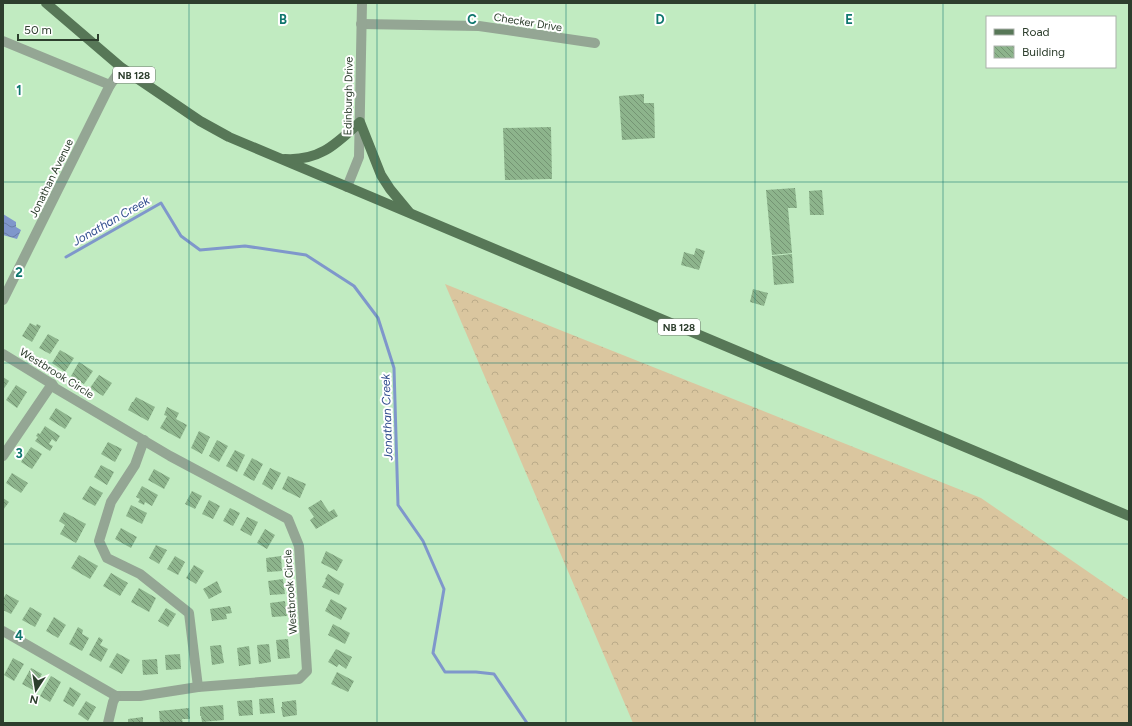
<svg xmlns="http://www.w3.org/2000/svg" width="1132" height="726" font-family="Figtree,sans-serif">
<style>
.forest{fill:url(#forest-crowns)}
.water{fill:url(#water-waves)}
.lines{fill:none;stroke-linecap:round;stroke-linejoin:round}
.stream{stroke:#7f97cb;stroke-width:3}
.building{fill:url(#building-back-hatch)}
.minor{stroke:#94a694;stroke-width:10}
.tertiary{stroke:#94a694;stroke-width:10}
.primary{stroke:#577757;stroke-width:10}
.grid{fill:none;stroke:#0f766e;stroke-width:1;stroke-opacity:0.55}
.labels{text-anchor:middle;stroke-width:4;stroke-linejoin:round;paint-order:stroke}
.shield{fill:#fff;stroke:#6c786c;stroke-width:1}
.shield-label{font-size:10px;font-weight:bold;fill:#2d3e2d}
.street-label{font-size:11px;fill:#2d3e2d;stroke:#fff}
.water-label{font-size:12px;font-style:italic;fill:#314d8e;stroke:#fff}
.grid-label{font-size:13px;text-anchor:middle;font-weight:bold;fill:#0f766e;stroke:#fff;stroke-width:4;stroke-linejoin:round;paint-order:stroke}
</style>
<defs>
<pattern id="forest-crowns" width="20" height="18" patternUnits="userSpaceOnUse"><rect width="20" height="18" fill="#dac69f"/><path d="M2 6a3 3 0 1 1 6 0M12 15a3 3 0 1 1 6 0" fill="none" stroke="#bbab89"/></pattern>
<pattern id="water-waves" width="16" height="10" patternUnits="userSpaceOnUse"><rect width="16" height="10" fill="#7f97cb"/><path d="M0 5q4-4 8 0t8 0" fill="none" stroke="#687da5"/></pattern>
<pattern id="building-back-hatch" width="6" height="6" patternUnits="userSpaceOnUse"><rect width="6" height="6" fill="#8db48c"/><path d="M-1 5l2 2M0 0l6 6M5-1l2 2" fill="none" stroke="#749473"/></pattern>
</defs>
<rect width="100%" height="100%" fill="#c1ebc1"/>
<path class="forest" d="M445,284L981,498L1129,600V723H633Z"/>
<path class="water" d="M3,214L16,222V227L21,230L17,239L3,235Z"/>
<g class="lines">
<path class="stream" d="M66,257L161,203L181,236L200,250L245,246L306,255L354,286L378,318L394,368L398,505L423,541L444,589L433,653L445,672H476L494,674L527,723"/>
</g>
<g class="building">
<path d="M644,94V103H654L655,138L622,140L619,96Z"/>
<path d="M551,127L552,179L505,180L503,128Z"/>
<path d="M795,188L797,208H788L792,253L772,255L766,190Z"/>
<path d="M822,190L824,215H810L809,191Z"/>
<path d="M696,248L705,251L699,270L681,265L684,252L694,255Z"/>
<path d="M792,254L794,283L774,285L772,256Z"/>
<path d="M753,289L768,293L764,306L750,302Z"/>
<path d="M30,323L36,326L37,324L41,326L32,342L22,336Z"/>
<path d="M48,334L59,340L50,354L39,348Z"/>
<path d="M60,350L74,358L65,372L52,363Z"/>
<path d="M79,362L93,371L84,384L71,376Z"/>
<path d="M99,375L112,383L103,396L90,388Z"/>
<path d="M3,377L9,381L3,390Z"/>
<path d="M16,385L27,392L17,408L6,400Z"/>
<path d="M136,397L155,407L148,421L128,410L132,402H133Z"/>
<path d="M167,407L179,413L176,419L187,425L180,439L160,428L167,416L164,415Z"/>
<path d="M56,408L72,418L65,429L49,419Z"/>
<path d="M45,426L60,436L56,442L52,439L49,444L53,446L50,451L35,441L38,437L36,436L38,433L40,434Z"/>
<path d="M199,431L210,437L202,454L191,448Z"/>
<path d="M217,440L228,446L219,462L209,456Z"/>
<path d="M108,442L122,449L115,462L101,454Z"/>
<path d="M31,447L42,454L32,469L21,462Z"/>
<path d="M235,450L245,455L237,472L226,466Z"/>
<path d="M252,458L263,464L254,481L243,475Z"/>
<path d="M101,465L114,472L107,485L94,477Z"/>
<path d="M270,468L281,473L272,490L262,484Z"/>
<path d="M154,469L170,478L164,489L148,480Z"/>
<path d="M12,473L28,483L21,493L6,483Z"/>
<path d="M288,476L306,484L300,498L282,489Z"/>
<path d="M90,486L103,493L95,506L82,499Z"/>
<path d="M142,486L158,495L152,506L145,502L144,505L138,502L140,499L136,497Z"/>
<path d="M192,491L202,496L195,509L185,504Z"/>
<path d="M3,498L9,502L3,510Z"/>
<path d="M209,500L220,506L213,519L202,514Z"/>
<path d="M321,500L329,512L334,509L338,516L316,529L310,520L314,517L308,508Z"/>
<path d="M131,505L147,513L142,524L126,516Z"/>
<path d="M230,508L240,513L233,526L223,521Z"/>
<path d="M64,512L86,524L76,543L60,534L65,525L59,521Z"/>
<path d="M247,517L258,522L251,536L240,530Z"/>
<path d="M121,528L137,537L131,548L115,539Z"/>
<path d="M265,529L275,535L267,549L257,543Z"/>
<path d="M156,545L167,550L159,564L149,558Z"/>
<path d="M326,551L343,560L337,571L321,563Z"/>
<path d="M79,555L98,566L90,579L71,568Z"/>
<path d="M175,556L185,562L178,575L167,569Z"/>
<path d="M281,556L282,571L267,572L266,558Z"/>
<path d="M194,565L204,571L196,584L186,578Z"/>
<path d="M111,573L128,583L120,596L103,586Z"/>
<path d="M328,574L344,584L339,595L322,587L326,580L325,579Z"/>
<path d="M283,579L285,594L270,595L268,581Z"/>
<path d="M217,581L222,592L209,599L203,589Z"/>
<path d="M139,588L156,598L149,612L131,602Z"/>
<path d="M6,594L19,601L11,614L3,610V599Z"/>
<path d="M331,599L347,608L341,620L325,611Z"/>
<path d="M285,601L287,616L272,617L270,603Z"/>
<path d="M230,606L232,613L226,614L227,619L212,621L210,609Z"/>
<path d="M30,607L42,614L35,627L22,620Z"/>
<path d="M166,608L176,614L168,627L158,621Z"/>
<path d="M54,617L66,625L58,638L46,631Z"/>
<path d="M333,624L350,633L345,644L328,635Z"/>
<path d="M78,627L83,630L82,634L89,638L82,651L69,644Z"/>
<path d="M99,637L103,640L100,645L108,649L101,662L89,655Z"/>
<path d="M288,639L290,658L278,659L276,640Z"/>
<path d="M269,644L271,662L259,664L257,645Z"/>
<path d="M221,645L224,663L212,665L210,646Z"/>
<path d="M249,646L251,664L239,666L237,648Z"/>
<path d="M336,649L352,657L346,669L339,664L337,667L328,662Z"/>
<path d="M117,653L130,660L122,674L109,667Z"/>
<path d="M180,654L181,669L166,670L165,655Z"/>
<path d="M13,658L24,664L14,681L4,675Z"/>
<path d="M157,659L158,674L143,675L142,660Z"/>
<path d="M31,668L42,674L33,690L22,684Z"/>
<path d="M337,672L354,681L348,692L331,684Z"/>
<path d="M51,676L61,682L50,702L40,696Z"/>
<path d="M70,687L81,694L73,707L63,701Z"/>
<path d="M273,698L275,713L260,714L259,699Z"/>
<path d="M252,700L253,715L239,716L237,701Z"/>
<path d="M296,700L297,715L283,717L281,707H282V702Z"/>
<path d="M86,701L96,707L88,721L78,714Z"/>
<path d="M223,705L224,720L202,722L201,716H200V707Z"/>
<path d="M189,708L190,719H182L183,723H160L159,711Z"/>
<path d="M143,717V723H128V719Z"/>
</g>
<g class="lines">
<g class="minor">
<path d="M361,24L479,26L595,43"/>
<path d="M3,41L110,85"/>
<path d="M3,300L110,85L122,68"/>
<path d="M3,354L52,384L55,388L170,456L288,519L299,546L307,671L299,679L198,687L140,696H116L3,631"/>
<path d="M144,440L135,465L111,502L99,541L107,558L140,574L189,613L198,687"/>
<path d="M3,456L52,384"/>
<path d="M108,723L113,702L116,696"/>
</g>
<path class="tertiary" d="M347,187L359,157L362,3"/>
<g class="primary">
<path d="M46,3L122,68L200,121L229,137L1129,516"/>
<path d="M285,159C320,161 336,144 360,122L381,175L390,189L409,212"/>
</g>
</g>
<path class="grid" d="M189,3V723M377,3V723M566,3V723M755,3V723M943,3V723M3,182H1129M3,363H1129M3,544H1129"/>
<g class="labels">
<g class="shield">
<rect x="113" y="67" width="42" height="16" rx="3"/>
<rect x="658" y="319" width="42" height="16" rx="3"/>
</g>
<g class="shield-label">
<text x="134" y="79">NB 128</text>
<text x="679" y="331">NB 128</text>
</g>
<g class="street-label">
<text transform="translate(528 22) rotate(9)" y="4">Checker Drive</text>
<text transform="translate(348 96) rotate(-89)" y="4">Edinburgh Drive</text>
<text transform="translate(51 178) rotate(-64)" y="4">Jonathan Avenue</text>
<text transform="translate(57 373) rotate(32)" y="4">Westbrook Circle</text>
<text transform="translate(290 592) rotate(-94)" y="4">Westbrook Circle</text>
</g>
<g class="water-label">
<text transform="translate(111 221) rotate(-30)" y="4">Jonathan Creek</text>
<text transform="translate(387 417) rotate(-92)" y="4">Jonathan Creek</text>
</g>
</g>
<g class="grid-label">
<text x="283" y="24">B</text>
<text x="472" y="24">C</text>
<text x="660" y="24">D</text>
<text x="849" y="24">E</text>
<text x="19" y="95">1</text>
<text x="19" y="277">2</text>
<text x="19" y="458">3</text>
<text x="19" y="640">4</text>
</g>
<rect width="1132" height="726" fill="none" stroke="#2d3e2d" stroke-width="8"/>
<rect x="986" y="16" width="130" height="52" fill="#ffffff" stroke="#abb2ab"/>
<rect x="994" y="29" width="20" height="6" fill="#577757" stroke="#abb2ab"/>
<text x="1022" y="36" font-size="12" fill="#2d3e2d">Road</text>
<rect x="994" y="46" width="20" height="12" fill="url(#building-back-hatch)" stroke="#abb2ab"/>
<text x="1022" y="56" font-size="12" fill="#2d3e2d">Building</text>
<g transform="translate(36 690) rotate(192)" stroke="#ffffff" stroke-width="3" paint-order="stroke">
<path d="M0-3L7 15L0 10L-7 15Z" fill="#2d3e2d"/>
<text y="-6" font-size="11" font-weight="bold" text-anchor="middle" fill="#2d3e2d">N</text>
</g>
<path d="M18 34v6h80v-6" fill="none" stroke="#2d3e2d" stroke-width="2"/>
<text x="24" y="34" font-size="12" fill="#2d3e2d" stroke="#ffffff" stroke-width="3" paint-order="stroke">50 m</text>
</svg>
